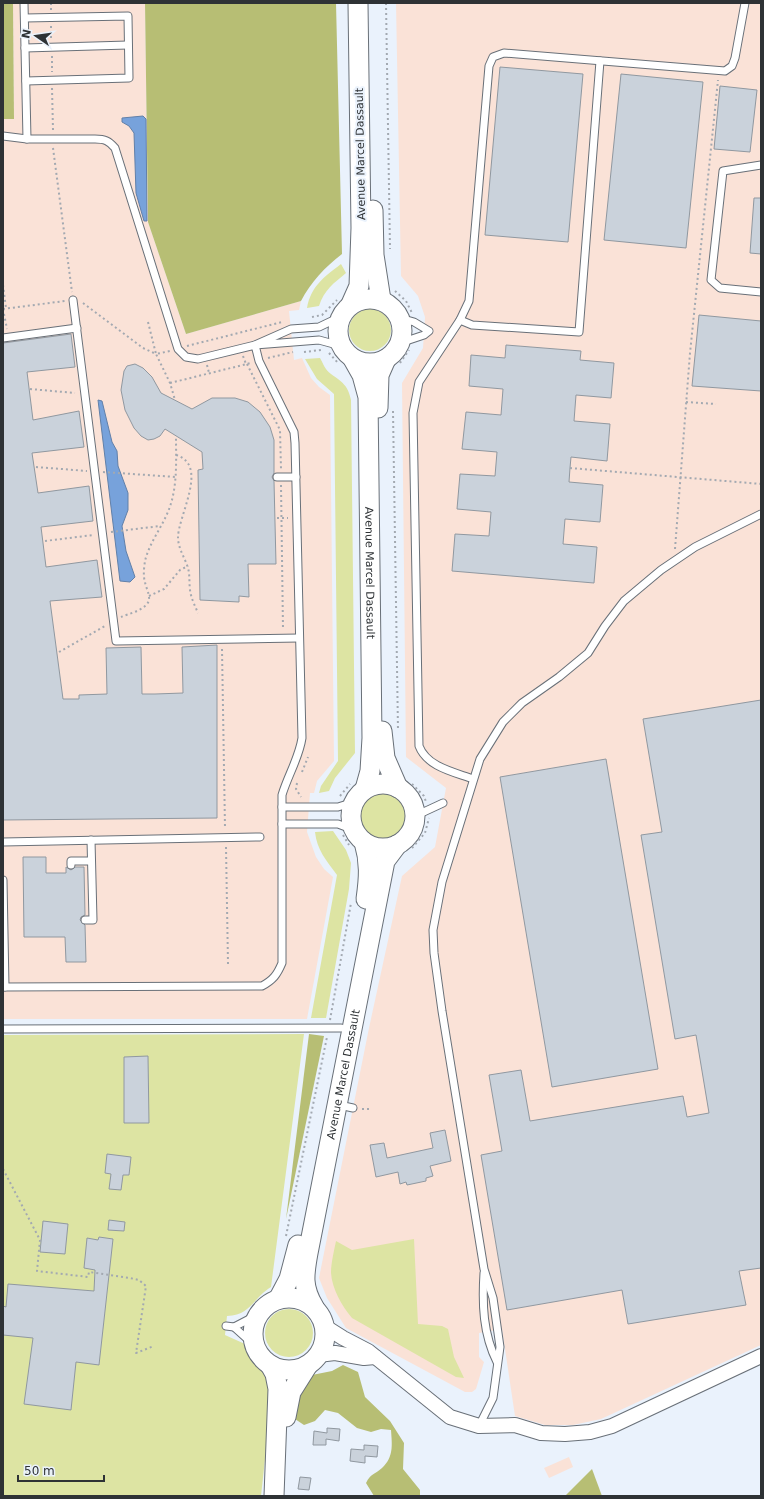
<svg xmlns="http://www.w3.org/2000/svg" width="764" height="1499" font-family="'DejaVu Sans',sans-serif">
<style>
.industrial{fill:#fae2d7}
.green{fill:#dde4a3}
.forest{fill:#b7be74}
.water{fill:#77a2db;stroke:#6180a9}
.building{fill:#cad2db;stroke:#9098a0}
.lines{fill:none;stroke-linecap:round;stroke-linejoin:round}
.service-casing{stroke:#697078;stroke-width:9}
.minor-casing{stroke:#697078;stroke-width:16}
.secondary-casing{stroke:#697078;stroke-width:21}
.path{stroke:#a3a9b1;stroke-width:2;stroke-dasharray:2 3;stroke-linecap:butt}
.service{stroke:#fff;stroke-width:7}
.minor{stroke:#fff;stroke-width:14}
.secondary{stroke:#fff;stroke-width:19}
.labels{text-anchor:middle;stroke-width:4;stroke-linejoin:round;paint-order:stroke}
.street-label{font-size:11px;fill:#2e3235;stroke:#eaf2fc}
</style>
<rect width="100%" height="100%" fill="#eaf2fc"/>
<g class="industrial">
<path d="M13,3H145L148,222L186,334L301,301L299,310L289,311L294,360L302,358L311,378L319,387L330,395L334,761L317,781L314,793H310L307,832L316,857L324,869L333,877L307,1019H3V119H14Z"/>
<path d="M396,3H761V1345L601,1419L573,1425H545L515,1416L502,1329L479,1333V1357L484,1362L476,1389L472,1392H465L346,1328L327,1298L319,1278L369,1028L402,876L435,847L446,788L406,757L402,383L423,348L425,317L418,296L401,276Z"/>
<path d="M569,1457L573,1467L549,1478L544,1468Z"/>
</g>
<g class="green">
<path d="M341,264L346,273C334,283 324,290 319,306L307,308C311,286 324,277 341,264Z"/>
<circle cx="370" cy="330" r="21"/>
<path d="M320,358C323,363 325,370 331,374C342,382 348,385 351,400L355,753L335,778L329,791L319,793L321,786L338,761L334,394L317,379L305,359Z"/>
<circle cx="383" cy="816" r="24"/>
<path d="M333,831L346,850L351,863L349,889L326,1018H311L337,875C326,860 317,850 315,832Z"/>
<path d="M304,1034L271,1287C253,1298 251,1315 227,1316L225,1335L245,1344L252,1362L266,1373L273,1385L261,1496H3V1035Z"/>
<path d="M414,1239L418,1324L442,1326L448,1329L454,1357L464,1378L456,1377L352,1318C342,1306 332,1289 331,1273C331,1263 334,1251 336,1241L352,1250Z"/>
<circle cx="289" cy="1333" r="24"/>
</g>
<g class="forest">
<path d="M3,3H13L14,119H3Z"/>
<path d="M145,3H336L342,254C325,267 311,282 301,301L186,334L148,222Z"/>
<path d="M309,1034L324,1036L286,1219Z"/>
<path d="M343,1365L358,1372L365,1397L390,1421L404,1443L403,1469L420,1490V1496H374L366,1483C371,1473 374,1475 382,1468C394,1457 392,1445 391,1430L381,1429L371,1432L357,1428L338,1413L325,1410L315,1421L304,1425L292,1417L295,1402L312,1375L332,1371Z"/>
<path d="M592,1469L602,1496H565Z"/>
</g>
<g class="water">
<path d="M143,116L146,119L147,221H144L136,193L134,133L129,126L122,122V118Z"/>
<path d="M98,400L102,401L112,442L117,451L118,466L128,493V510L122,526L126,551L135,577L130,582L120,581Z"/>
</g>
<g class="building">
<path d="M500,67L583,74L568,242L485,235Z"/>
<path d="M621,74L703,82L686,248L604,240Z"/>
<path d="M720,86L757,90L750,152L714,149Z"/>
<path d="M754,198H761V254L750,253Z"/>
<path d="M699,315L761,321V391L692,386Z"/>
<path d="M71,334L75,367L27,372L33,420L79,411L84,447L32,453L38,493L89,486L93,521L41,527L46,567L97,560L102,597L50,601L63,699H79V695L107,694L106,648L141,647L142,694H155L183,693L182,647L217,645V818L3,820V343Z"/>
<path d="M506,345L581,351L580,360L614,363L611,398L576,395L574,421L610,424L607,461L571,457L570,468L569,482L603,485L600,522L565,519L563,544L597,547L594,583L452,571L455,534L489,536L491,512L457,509L460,474L495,476L497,452L462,449L466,412L501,415L503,389L469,386L471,355L505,358Z"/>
<path d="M135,364L143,368L152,377L161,393L192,409L212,398H235L248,402L260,412L270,427L274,440V473L272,477L274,481L276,564H248L249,597L239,596V602L200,600L198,470L203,469L202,452L165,429L160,436L154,439L148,440L141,436L134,428L125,410L121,390L124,371L127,366Z"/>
<path d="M761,700V1268L739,1271L746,1305L628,1324L622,1290L507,1310L481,1155L502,1151L489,1075L521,1070L530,1121L683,1096L687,1117L709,1113L696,1035L675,1039L641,835L662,832L643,719Z"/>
<path d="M606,759L658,1069L552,1087L500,777Z"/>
<path d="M23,857H46V873H66V867L71,870L75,867H84L85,915L81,917L80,920L85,925L86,962H66L65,937H24Z"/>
<path d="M148,1056L149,1123H124V1057Z"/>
<path d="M445,1130L451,1161L430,1166L433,1176L426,1178V1181L407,1185L406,1182L400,1184L398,1172L376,1177L370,1145L384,1143L387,1158L433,1148L430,1133Z"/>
<path d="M107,1154L131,1157L129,1175H123L121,1190L109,1189L111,1174L105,1173Z"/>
<path d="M109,1220L125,1222L124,1231L108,1230Z"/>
<path d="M43,1221L68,1224L65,1254L40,1252Z"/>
<path d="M99,1237L113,1239L99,1365L76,1362L71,1410L24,1404L33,1338L3,1335V1306L6,1307L8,1284L94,1291L95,1270L84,1268L87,1238L98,1240Z"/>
<path d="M327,1428L340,1429L339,1441L326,1439V1445H313L314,1431L327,1433Z"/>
<path d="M364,1445L378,1446L377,1457L365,1456V1463L350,1461L351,1449L364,1450Z"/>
<path d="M300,1477L311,1478L309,1490L298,1489Z"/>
</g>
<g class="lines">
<defs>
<g id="service">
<path d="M24,3L27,139"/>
<path d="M25,18L128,16L129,78L26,81"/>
<path d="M25,48L128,45"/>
<path d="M3,136L27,139H95C105,139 109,141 115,148L178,349L186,357L198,359L255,345L259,361L294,432L295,443L302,738C299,758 288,775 282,795V963C277,975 273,980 262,986L3,987"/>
<path d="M761,165L723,171L711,280L720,288L761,292"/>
<path d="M73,300L116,641L299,638"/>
<path d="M340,317L319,327L291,329L255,345L319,340L341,346"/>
<path d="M460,320L472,325L579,332L600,61"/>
<path d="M3,338L77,328"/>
<path d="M400,343L424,335L429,331L414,322L400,318"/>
<path d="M277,477H296"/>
<path d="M473,779C454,772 427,767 419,746L413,413L419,382L460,320L469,301L489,66L493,57L504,53L725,71L732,66L735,58L745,3"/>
<path d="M282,807H338L354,802"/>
<path d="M415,816L443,803"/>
<path d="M282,824H338L354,830"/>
<path d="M3,842L260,837"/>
<path d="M71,865V861H91"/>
<path d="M3,880L5,987"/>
<path d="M85,920H93L91,840"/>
<path d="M3,1029L341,1028"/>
<path d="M339,1105L353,1108"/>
<path d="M484,1273C482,1304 483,1334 497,1362"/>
<path d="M226,1326L234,1327"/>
<path d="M255,1346L234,1327L257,1315"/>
<path d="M479,1426L493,1398L500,1347L493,1298L484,1269L442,1011L434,953L433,930L442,882L480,759L503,722L522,703L559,677L588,653L605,626L624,601L661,570L695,547L761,514"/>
</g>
<g id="minor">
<path d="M324,1326L343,1338L368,1351L450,1417L479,1426L515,1425L541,1433L565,1434L590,1432L612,1426L761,1356"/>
<path d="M318,1355L335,1353L364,1358L375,1357"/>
</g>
<g id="secondary">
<path d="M373,210L374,255L381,300"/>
<circle cx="370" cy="331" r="32"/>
<path d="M351,304L359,286L361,228L358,3"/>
<path id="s1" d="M353,359L362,375L368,397L372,738L370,771L365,789"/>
<path d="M378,408L379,375L386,359"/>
<path d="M382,731L385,758L398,788"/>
<circle cx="383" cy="816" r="32"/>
<path d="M364,842C370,862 369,878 366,899"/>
<circle cx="289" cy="1334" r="36"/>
<path d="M279,1298L289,1279L298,1245"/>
<path id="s2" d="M314,1307C302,1287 304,1275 308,1253L385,861L397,845"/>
<path d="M270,1365L275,1374L278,1389L274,1496"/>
<path d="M286,1417L291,1392L308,1365"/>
</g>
</defs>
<use href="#service" class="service-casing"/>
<use href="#minor" class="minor-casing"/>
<use href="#secondary" class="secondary-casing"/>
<g class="path">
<path d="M51,3V10"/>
<path d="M386,3L390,249"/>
<path d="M51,26V38"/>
<path d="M52,56V72"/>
<path d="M52,88L53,130"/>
<path d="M53,148L72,292"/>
<path d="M3,285L6,308"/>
<path d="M395,291L406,301L412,313"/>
<path d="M83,303L143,348L156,354L170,383L175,400"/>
<path d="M3,309L65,301"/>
<path d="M3,309L7,329"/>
<path d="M312,317L322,315L337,300"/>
<path d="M148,322L156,354L170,351"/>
<path d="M187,346L282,322"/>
<path d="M304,352L321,350"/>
<path d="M329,353L338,363"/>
<path d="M243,356L246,364"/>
<path d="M268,358L293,352"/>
<path d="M400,363L409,350"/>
<path d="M247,364L280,430L281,469"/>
<path d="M207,365L209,373"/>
<path d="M170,383L251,363"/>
<path d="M30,389L75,393"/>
<path d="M686,402L716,404"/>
<path d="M393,411L398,731"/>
<path d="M176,455C210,465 177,517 178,539C179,550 185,558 188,568C190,575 189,582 190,590C191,598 195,606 198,613"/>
<path d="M36,467L87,471"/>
<path d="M570,468L761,484"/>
<path d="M103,472L176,477"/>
<path d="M281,485L283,629"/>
<path d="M277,518H288"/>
<path d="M111,532L160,526"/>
<path d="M45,541L93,535"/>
<path d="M675,549L690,353L718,80"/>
<path d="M149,596L164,589L180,570L188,566"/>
<path d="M121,617C128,614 141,611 146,605C153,599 146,589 145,582C143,576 144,568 145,561C149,544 160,530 167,514C178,490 176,462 176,436"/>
<path d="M222,649L225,828"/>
<path d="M59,652L105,626"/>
<path d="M302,772L308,757"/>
<path d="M297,783L296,789L301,797"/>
<path d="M412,784L424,796L426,802"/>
<path d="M340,796L350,784"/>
<path d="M343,835L349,845"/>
<path d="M226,847L228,964"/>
<path d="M412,848L425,833L429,818"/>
<path d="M330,1020L351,903"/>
<path d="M362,1109H372"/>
<path d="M3,1169L40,1240L37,1271L88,1277L89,1272L130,1278L139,1280L146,1286L136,1353L154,1346"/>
<path d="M286,1236L327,1037"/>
</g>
<use href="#service" class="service"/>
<use href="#minor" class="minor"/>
<use href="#secondary" class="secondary"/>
</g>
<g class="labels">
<g class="street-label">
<text transform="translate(360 154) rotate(-91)" y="4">Avenue Marcel Dassault</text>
<text dy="4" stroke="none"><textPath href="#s1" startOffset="217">Avenue Marcel Dassault</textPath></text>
<text dy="4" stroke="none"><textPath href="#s2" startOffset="238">Avenue Marcel Dassault</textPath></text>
</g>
</g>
<rect width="764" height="1499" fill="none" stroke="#2e3235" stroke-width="8"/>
<g transform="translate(36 36) rotate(283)" stroke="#eaf2fc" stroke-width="3" paint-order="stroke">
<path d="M0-3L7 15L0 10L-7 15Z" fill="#2e3235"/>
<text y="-6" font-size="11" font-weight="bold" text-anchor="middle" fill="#2e3235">N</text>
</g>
<path d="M18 1475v6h86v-6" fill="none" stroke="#2e3235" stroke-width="2"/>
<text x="24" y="1475" font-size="12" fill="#2e3235" stroke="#eaf2fc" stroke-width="3" paint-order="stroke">50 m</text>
</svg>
